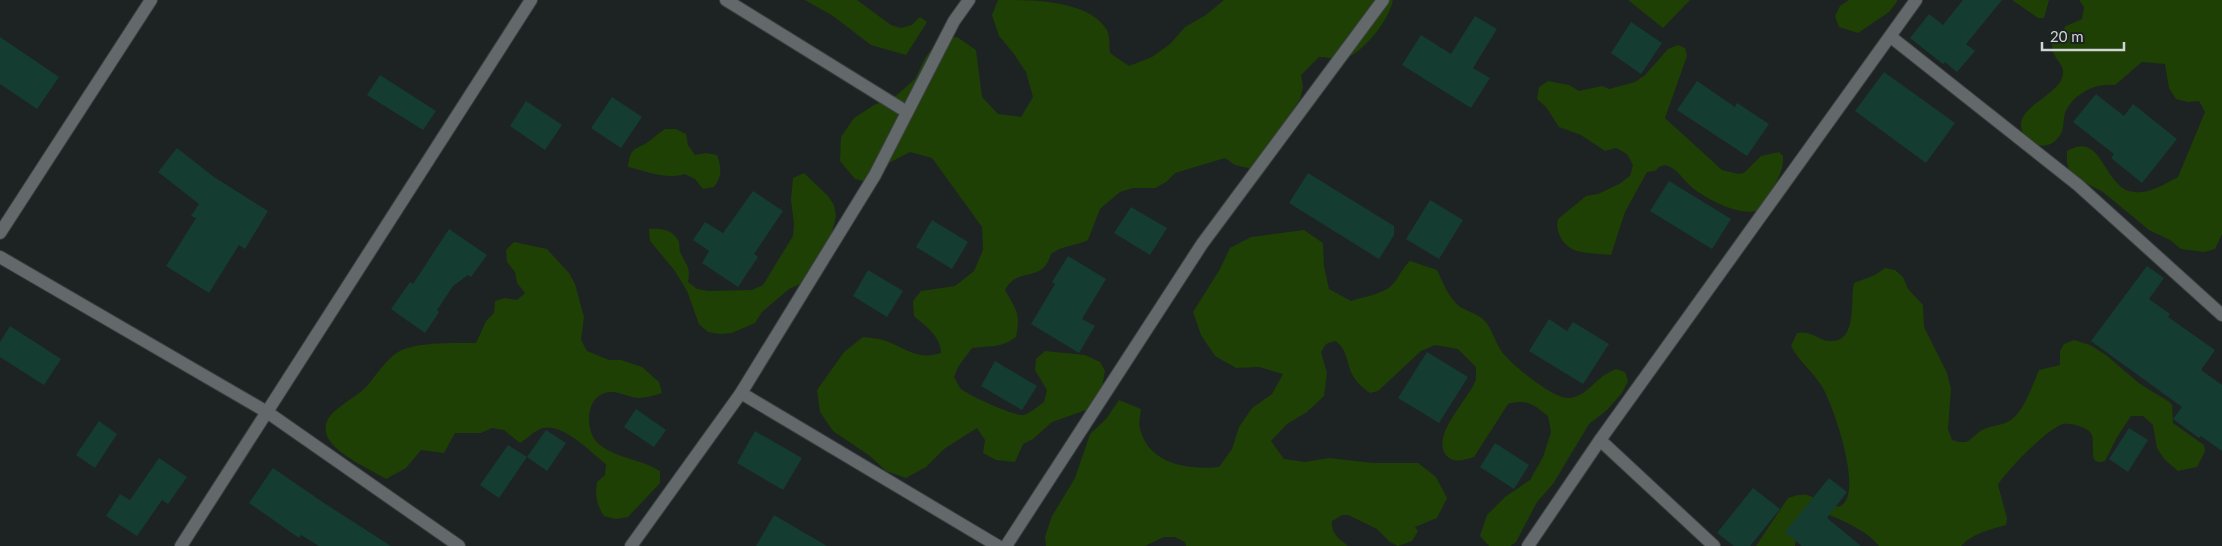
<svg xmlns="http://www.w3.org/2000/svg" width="2222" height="546" font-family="Lato,sans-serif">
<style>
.green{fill:#1e4004}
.building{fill:#153c30}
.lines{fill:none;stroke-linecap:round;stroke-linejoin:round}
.minor-casing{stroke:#3b3f40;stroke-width:14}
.minor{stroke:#63696a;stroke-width:12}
</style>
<rect width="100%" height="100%" fill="#1d2223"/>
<g class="green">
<path d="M805,0H857L891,25L901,28L912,25L920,17L927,22L906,55L871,45L833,16Z"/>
<path d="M998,0C1034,0 1088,0 1107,30C1110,36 1109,46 1110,53L1129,66L1152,57L1170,44L1185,27L1206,15L1224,0H1393C1390,19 1362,55 1343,59C1336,60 1327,57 1319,57L1301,75L1303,87L1300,99L1287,119L1278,144L1257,170L1235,165L1225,158L1175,173L1166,182L1155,188H1133L1120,192L1100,209L1088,240C1073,247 1066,244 1051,254C1042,285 1018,265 1005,290C1016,310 1021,313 1016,337C1000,349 990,345 972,348L958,367L954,377C956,380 958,385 960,388C967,395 1016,417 1024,415C1031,413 1039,405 1044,402L1047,390L1035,370L1036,359L1045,351L1085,355L1100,362L1105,371L1101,392L1095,402L1086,410L1052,422L1033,439L1023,444L1015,462L996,460L983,453L985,440L977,428L944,449L926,467L906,478L886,471L870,456L833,431L820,412L817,390L844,352L863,337C869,338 877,338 883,340C905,347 916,361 941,353C941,336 925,326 914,316L913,301L921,291L955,286L974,271L983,250L982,227L932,158L910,152L889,163L876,184L855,179L840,161L841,137L854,118L874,105L897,95L915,79L925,58L938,40L957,37L976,50L982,97L998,114L1021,117L1033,97L1026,72L1014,54L999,36L992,15Z"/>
<path d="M1628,0H1690L1663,28Z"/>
<path d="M1849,0H1898L1889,12L1858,33L1839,27L1835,16L1840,6Z"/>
<path d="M2012,0H2049L2044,18H2038Z"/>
<path d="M2079,0H2222V234L2215,249L2204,252L2181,249L2170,240L2149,230L2103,192L2071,175L2067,163V151C2103,129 2103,189 2134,192C2150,194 2164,184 2178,177L2205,112L2199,101L2188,102L2176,99L2169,88L2165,64L2142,62L2115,85C2095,83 2074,93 2065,113C2063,120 2064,130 2060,135C2052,149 2035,149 2026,137C2004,109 2060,98 2063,74C2064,64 2057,62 2054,54C2052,52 2052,46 2052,43L2066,26L2082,19L2084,7Z"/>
<path d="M1678,45L1685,48L1687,56L1665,118L1722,170L1738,174L1744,173L1761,156L1779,152L1783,156C1784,170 1777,180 1771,192C1769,195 1769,199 1767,203C1754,225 1708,200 1694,189C1683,181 1679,169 1665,165L1659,167L1655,171L1647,172L1625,212L1611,255C1602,254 1578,253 1572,249C1561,243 1555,230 1558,219L1586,196L1598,194L1619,184L1630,176L1633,165L1627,154L1616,148L1605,151L1581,135L1559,127L1546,107L1537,99L1539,87L1548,81L1569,85L1579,91L1602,86L1609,89L1635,82L1645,75L1668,49Z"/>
<path d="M665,129H676L686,134L688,145L695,155L706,153L717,155C722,169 722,176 714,187L703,189L695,179L685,174C665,180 647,171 628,167C630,151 632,150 645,144C652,140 658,133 665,129Z"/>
<path d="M804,173L828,196L834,205L836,216L828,249L800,284L789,289L762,312L755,323L732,333L720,334L708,332L699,324L687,291L675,271L650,241L649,229C660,228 672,229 678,240C680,243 679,248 680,252C686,265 691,266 688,282L697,289L708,291L752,290L763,285L793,236L794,224L791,200L793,178Z"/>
<path d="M1304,230L1323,243L1324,266L1329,289L1351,301C1363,297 1384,294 1393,284C1399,277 1402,268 1410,261L1437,270C1443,282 1448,297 1459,306C1466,311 1476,313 1483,319C1492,328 1495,342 1502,352C1512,365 1552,398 1568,398C1584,397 1591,385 1603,376C1607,373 1612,371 1616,369L1625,372L1628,381L1622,393L1607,410L1589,424L1553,484L1537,502L1516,542L1510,546H1489L1480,536L1487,515L1505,497L1530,480L1543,457L1551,432L1548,416C1533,404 1527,399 1508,404L1474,457C1465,460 1453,464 1446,455C1430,435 1471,397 1476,379C1476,376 1476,371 1476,367L1458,349L1435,345L1421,351L1378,391L1370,393C1363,388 1357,383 1353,376C1346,363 1348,349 1335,341L1326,344L1321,352L1327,373L1324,396L1307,412L1287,424L1271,441L1284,459L1305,462L1329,458L1373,463H1418L1436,477L1447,498L1437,518L1415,527L1418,531L1412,541L1398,546L1390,542L1377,529L1348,515H1342L1332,521C1331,535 1339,538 1348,546H1186L1185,542L1175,537H1164L1145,546H1046L1045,537L1052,516L1075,478L1090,434L1106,419L1119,400L1141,409C1140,416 1138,426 1141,432C1151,465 1190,470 1219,467L1232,449L1239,427L1252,408L1272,394L1283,374L1259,367L1236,368L1215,356L1201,335L1193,312L1220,269L1230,248L1251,237Z"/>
<path d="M514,242L547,249L569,273L575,284L584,317L581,340L587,351L609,360H621L642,367L659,382L662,393C655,395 646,398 639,398C628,398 617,389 605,393C584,399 585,434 600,445C618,459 641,459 660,471V483L628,517L616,519L604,516C596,504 595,496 597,482L605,475L606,464C591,453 564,423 543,428C535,430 527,439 520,443L504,430L492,428L481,433H455L444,453L421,450L406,468L386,479C370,469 337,455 328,438C324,431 325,422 330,416C339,405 355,398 366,387C378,374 388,354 407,348C429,342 453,343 476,343L486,321L494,313L495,301L505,298L517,300L525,293L517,283L515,272L507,262L506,250Z"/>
<path d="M1885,268L1895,270L1903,277L1908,289L1923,305L1924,327L1947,373L1951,389L1948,429L1952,440C1971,446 1968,439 1982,430C1991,425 2002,426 2011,420C2024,411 2033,384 2039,370L2060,365V351L2064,344L2074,340L2090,345L2106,355L2140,384L2168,401L2172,405L2173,423L2204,445L2205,451L2197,467L2178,471L2164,459L2157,448L2153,425L2143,416H2131L2117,437L2105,461C2084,468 2099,439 2089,431C2082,426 2071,423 2063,424C2048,428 2005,472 1998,485L2007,518L2006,525C1989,530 1973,533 1961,546H1879C1867,530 1838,518 1819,511L1797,532L1795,546H1756L1788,498C1794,496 1800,494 1807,495C1816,497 1835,511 1842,505C1863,491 1833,403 1821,385C1812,371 1799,361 1791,346L1797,333C1815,331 1816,340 1830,341C1858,343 1850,299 1854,283L1875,275Z"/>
</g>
<g class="building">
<path d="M1963,0H2002L1966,44L1975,51L1957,72L1945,62L1943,64L1910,38L1929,14L1943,25Z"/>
<path d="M1475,16L1497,29L1473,68L1490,78L1471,108L1402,65L1421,35L1451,54Z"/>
<path d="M1631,22L1662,43L1641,74L1611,53Z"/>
<path d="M0,37L59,77L37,109L0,84Z"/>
<path d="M1884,72L1955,123L1926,163L1855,111Z"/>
<path d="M380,75L436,111L423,130L367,95Z"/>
<path d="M1697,81L1735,107L1737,103L1769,124L1747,156L1677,110Z"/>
<path d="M2096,94L2124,116L2133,104L2177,139L2142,183L2111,158L2114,154L2073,122Z"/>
<path d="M612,97L642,117L621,148L591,128Z"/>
<path d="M526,101L562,125L545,150L510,126Z"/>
<path d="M177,148L214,177L268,211L245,249L239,245L209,293L166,266L196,218L191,216L199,204L158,172Z"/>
<path d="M1308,173L1394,226V235L1379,259L1289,203Z"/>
<path d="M1669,181L1731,219L1712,249L1650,211Z"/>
<path d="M753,191L783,211L754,254L758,257L738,287L702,263L709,251L693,240L705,222L723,233Z"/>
<path d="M1430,200L1463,220L1439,259L1406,239Z"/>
<path d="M1131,207L1167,228L1150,255L1114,233Z"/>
<path d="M932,220L968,242L952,269L916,247Z"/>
<path d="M449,229L487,255L471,277L468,275L453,286L437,310L439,312L425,333L391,309L410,282L413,284Z"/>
<path d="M1068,256L1106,279L1082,319L1095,326L1079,353L1031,324L1055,284L1052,282Z"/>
<path d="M2147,266L2164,278L2149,299L2170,314L2168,317L2215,350L2201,370L2222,385V451L2201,436L2199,438L2173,419L2182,407L2091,341Z"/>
<path d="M868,270L903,291L887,317L853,296Z"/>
<path d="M1549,319L1567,331L1573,322L1609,344L1583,384L1529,351Z"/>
<path d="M10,326L61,359L44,385L0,357V342Z"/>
<path d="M1427,352L1468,377L1439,423L1398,398Z"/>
<path d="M995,361L1037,386L1022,410L981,386Z"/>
<path d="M636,409L666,430L654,447L624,427Z"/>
<path d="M99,421L117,434L95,468L76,455Z"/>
<path d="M2129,428L2148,440L2128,472L2109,459Z"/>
<path d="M546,430L566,443L547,471L527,457Z"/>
<path d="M755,431L802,458L783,490L737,463Z"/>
<path d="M1495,443L1529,465L1514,489L1480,467Z"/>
<path d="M508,445L527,457L499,498L480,485Z"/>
<path d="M159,458L187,477L168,504L162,500L137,536L106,516L120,494L130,500Z"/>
<path d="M273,468L324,503L391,546H319L301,535L299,538L249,503Z"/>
<path d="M1829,478L1847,492L1827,518L1861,546H1802L1785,532Z"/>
<path d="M1753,488L1780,509L1750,546H1734L1717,533Z"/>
<path d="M774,515L827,546H756Z"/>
</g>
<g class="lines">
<defs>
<g id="minor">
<path d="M726,0L907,112"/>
<path d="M1891,37L2078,185L2222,315"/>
<path d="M0,233L151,0"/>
<path d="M0,257L267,412L459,546"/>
<path d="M741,393L998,546"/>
<path d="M1600,440L1714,546"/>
<path d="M181,546L531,0"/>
<path d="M631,546L741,393L875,175L954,21L969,0"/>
<path d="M1006,546L1202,244L1383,0"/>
<path d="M1528,546L1600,440L1916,0"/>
</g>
</defs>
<use href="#minor" class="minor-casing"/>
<use href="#minor" class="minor"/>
</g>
<path d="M2042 42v8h82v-8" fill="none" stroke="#d0d4d4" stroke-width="2.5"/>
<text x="2050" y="42" font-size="15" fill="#d0d4d4" stroke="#1d2223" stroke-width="4" paint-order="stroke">20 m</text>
</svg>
